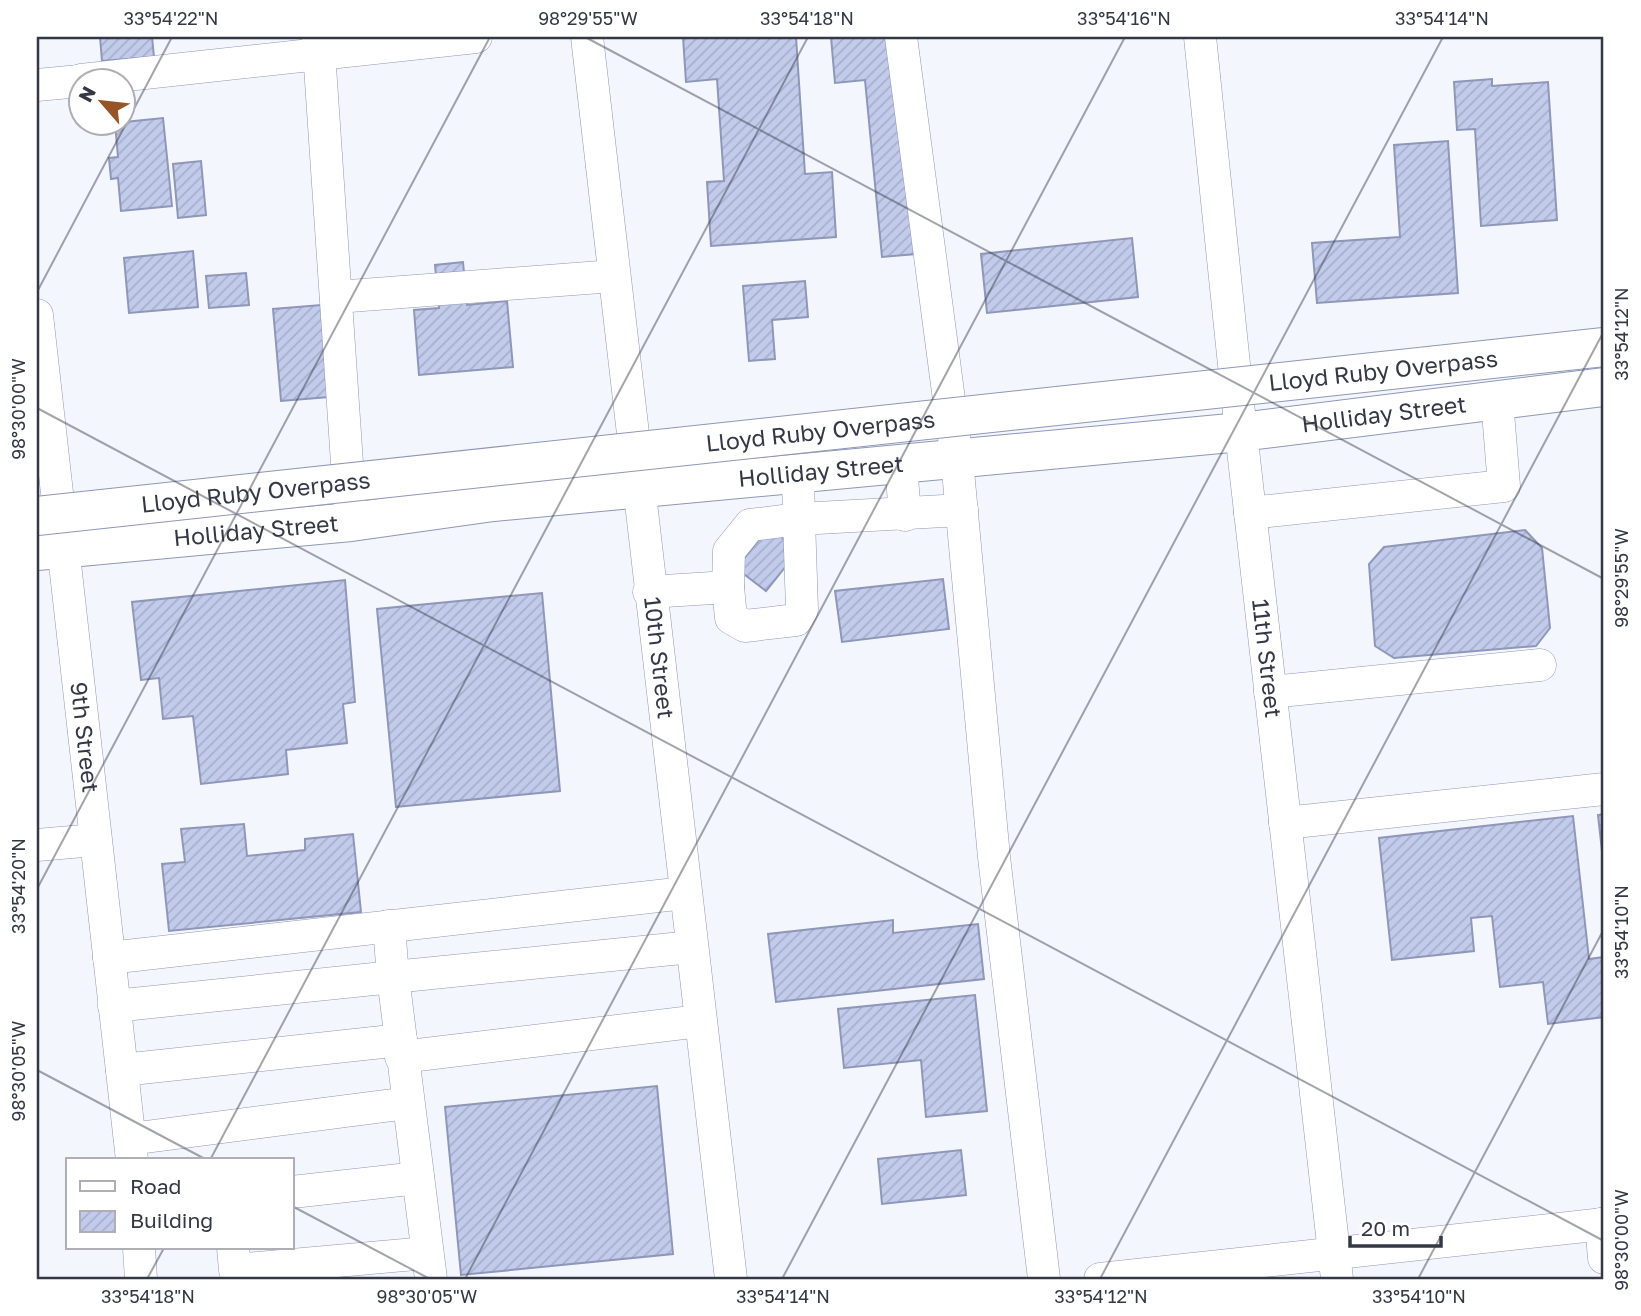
<svg xmlns="http://www.w3.org/2000/svg" width="1641" height="1316" font-family="'Golos Text',sans-serif">
<style>
.building{fill:url(#building-hatch);stroke:#8e97b8;stroke-width:2}
.lines{fill:none;stroke-linecap:round;stroke-linejoin:round}
.minor-casing{stroke:#8d97b7;stroke-width:33}
.major-casing{stroke:#8d97b7;stroke-width:40}
.minor{stroke:#fff;stroke-width:32}
.major{stroke:#fff;stroke-width:38}
.highway-bridge-casing{stroke:#8d97b7;stroke-width:40;stroke-linecap:butt}
.highway-bridge{stroke:#fff;stroke-width:38}
.ticks{fill:none;stroke:#343845;stroke-width:2;stroke-opacity:0.45}
.labels{text-anchor:middle;stroke-width:7;stroke-linejoin:round;paint-order:stroke}
.street-label{font-size:23px;fill:#343845;stroke:#fff}
.neatline{fill:none;stroke:#343845;stroke-width:2.5}
.ticks-label{font-size:18px;text-anchor:middle;fill:#343845}
</style>
<defs>
<pattern id="building-hatch" width="6" height="6" patternUnits="userSpaceOnUse" patternTransform="scale(1.75)"><rect width="6" height="6" fill="#c2cbeb"/><path d="M-1 1l2-2M0 6l6-6M5 7l2-2" fill="none" stroke="#a7afcb"/></pattern>
</defs>
<rect width="100%" height="100%" fill="#f4f6fe"/>
<g class="building">
<path d="M100,37H152L154,57L102,61Z"/>
<path d="M683,37H796L805,174L832,172L836,237L711,246L707,182L724,181L717,79L686,82Z"/>
<path d="M831,37H895L916,254L882,257L865,80L835,83Z"/>
<path d="M1492,79V86L1548,82L1557,220L1481,226L1475,129L1457,130L1454,82Z"/>
<path d="M163,118L172,206L121,211L118,178L111,179L109,158L118,157L115,123Z"/>
<path d="M1448,141L1458,293L1317,303L1312,243L1400,237L1394,145Z"/>
<path d="M201,161L206,215L178,218L173,164Z"/>
<path d="M1132,238L1138,297L987,313L981,254Z"/>
<path d="M193,251L198,307L129,313L124,258Z"/>
<path d="M463,262L467,305L507,301L513,367L419,375L414,310L439,308L435,265Z"/>
<path d="M246,273L249,305L209,308L206,276Z"/>
<path d="M805,281L808,317L772,320L775,359L749,361L743,286Z"/>
<path d="M321,305L329,397L281,401L273,309Z"/>
<path d="M769,527L798,551L766,591L736,568Z"/>
<path d="M1525,530L1542,548L1550,628L1536,646L1394,658L1375,646L1369,564L1384,547Z"/>
<path d="M943,579L949,629L842,642L835,591Z"/>
<path d="M345,580L355,702L343,704L347,743L286,750L288,774L201,784L193,716L163,719L159,678L141,680L132,602Z"/>
<path d="M542,593L560,791L396,807L377,609Z"/>
<path d="M1604,814V869L1598,815Z"/>
<path d="M1573,816L1589,959L1604,957V1017L1548,1024L1543,982L1500,987L1492,916L1471,918L1474,951L1392,960L1379,838Z"/>
<path d="M244,824L247,856L305,850V839L353,834L361,912L169,931L162,864L185,862L181,829Z"/>
<path d="M893,920V933L978,924L984,979L776,1002L768,934Z"/>
<path d="M975,995L987,1111L926,1117L921,1060L844,1068L838,1009Z"/>
<path d="M657,1086L673,1254L461,1275L445,1107Z"/>
<path d="M961,1150L966,1195L882,1204L878,1159Z"/>
</g>
<g class="lines">
<defs>
<g id="minor">
<path d="M318,37L350,507"/>
<path id="s1" d="M587,37L731,1279"/>
<path d="M901,37L957,460L994,857L1044,1279"/>
<path id="s2" d="M1200,37L1241,432L1337,1279"/>
<path d="M81,80L476,37"/>
<path d="M37,85L80,81"/>
<path d="M336,297L614,276"/>
<path id="s3" d="M37,315L132,1160"/>
<path d="M901,465L905,515"/>
<path d="M1250,513L1504,486L1497,400"/>
<path d="M728,587L729,551L750,525L799,519L798,475"/>
<path d="M649,592L728,587L731,618L745,626L796,620L802,610L799,519L962,510"/>
<path d="M1270,692L1540,665"/>
<path d="M1285,823L1604,789"/>
<path d="M37,845L95,840"/>
<path d="M389,926L393,977L692,947"/>
<path d="M109,958L685,893"/>
<path d="M114,1006L393,977L431,1279"/>
<path d="M401,1057L700,1021"/>
<path d="M122,1070L401,1040"/>
<path d="M130,1139L408,1103"/>
<path d="M292,1192L418,1178"/>
<path d="M1601,1224L1604,1258"/>
<path d="M139,1248L141,1279"/>
<path d="M233,1248L235,1270L427,1253"/>
<path d="M1100,1279L1604,1224"/>
</g>
<g id="major">
<path id="s4" d="M37,551L351,522L493,502L1241,432L1604,387"/>
</g>
</defs>
<use href="#minor" class="minor-casing"/>
<use href="#major" class="major-casing"/>
<use href="#minor" class="minor"/>
<use href="#major" class="major"/>
<defs>
<g id="highway-bridge">
<path id="s5" d="M37,516L1604,347"/>
</g>
</defs>
<use href="#highway-bridge" class="highway-bridge-casing"/>
<use href="#highway-bridge" class="highway-bridge"/>
</g>
<path class="ticks" d="M585,37L1604,579M37,292L172,37M37,408L1604,1241M37,889L490,37M37,1070L207,1160M210,1160L808,37M292,1206L430,1279M147,1279L164,1248M465,1279L1125,37M782,1279L1443,37M1100,1279L1604,331M1418,1279L1604,929"/>
<g class="labels">
<g class="street-label">
<text dy="8" stroke="none"><textPath href="#s5" startOffset="1354">Lloyd Ruby Overpass</textPath></text>
<text dy="8" stroke="none"><textPath href="#s4" startOffset="1354">Holliday Street</textPath></text>
<text dy="8" stroke="none"><textPath href="#s5" startOffset="788">Lloyd Ruby Overpass</textPath></text>
<text dy="8" stroke="none"><textPath href="#s4" startOffset="788">Holliday Street</textPath></text>
<text dy="8" stroke="none"><textPath href="#s5" startOffset="220">Lloyd Ruby Overpass</textPath></text>
<text dy="8" stroke="none"><textPath href="#s4" startOffset="220">Holliday Street</textPath></text>
<text dy="8" stroke="none"><textPath href="#s1" startOffset="625">10th Street</textPath></text>
<text dy="8" stroke="none"><textPath href="#s2" startOffset="625">11th Street</textPath></text>
<text dy="8" stroke="none"><textPath href="#s3" startOffset="425">9th Street</textPath></text>
</g>
</g>
<rect width="1641" height="1316" fill="none" stroke="#ffffff" stroke-width="77"/>
<rect x="66" y="1158" width="228" height="91" fill="#ffffff" stroke="#aeafb5" stroke-width="2"/>
<rect x="80" y="1181" width="35" height="10" fill="#ffffff" stroke="#aeafb5" stroke-width="2"/>
<text x="130" y="1194" font-size="21" fill="#343845">Road</text>
<rect x="80" y="1211" width="35" height="21" fill="url(#building-hatch)" stroke="#aeafb5" stroke-width="2"/>
<text x="130" y="1228" font-size="21" fill="#343845">Building</text>
<g transform="translate(102 102) rotate(298)"><circle r="33" fill="#ffffff" stroke="#aeafb5" stroke-width="2"/>
<path d="M0-5L12 26L0 18L-12 26Z" fill="#975425"/>
<text y="-10" font-size="19" font-weight="bold" text-anchor="middle" fill="#343845">N</text>
</g>
<path d="M1350 1236v10h91v-10" fill="none" stroke="#343845" stroke-width="3.5"/>
<text x="1361" y="1236" font-size="21" fill="#343845" stroke="#ffffff" stroke-width="5" paint-order="stroke">20 m</text>
<rect x="38" y="38" width="1564" height="1240" class="neatline"/>
<g class="ticks-label">
<text x="171" y="25">33°54'22"N</text>
<text x="588" y="25">98°29'55"W</text>
<text x="807" y="25">33°54'18"N</text>
<text x="1124" y="25">33°54'16"N</text>
<text x="1442" y="25">33°54'14"N</text>
<text transform="translate(1622 334) rotate(-90)" y="6">33°54'12"N</text>
<text transform="translate(19 409) rotate(-90)" y="6">98°30'00"W</text>
<text transform="translate(1622 578) rotate(-90)" y="6">98°29'55"W</text>
<text transform="translate(19 886) rotate(-90)" y="6">33°54'20"N</text>
<text transform="translate(1622 932) rotate(-90)" y="6">33°54'10"N</text>
<text transform="translate(19 1071) rotate(-90)" y="6">98°30'05"W</text>
<text transform="translate(1622 1240) rotate(-90)" y="6">98°30'00"W</text>
<text x="148" y="1303">33°54'18"N</text>
<text x="427" y="1303">98°30'05"W</text>
<text x="783" y="1303">33°54'14"N</text>
<text x="1101" y="1303">33°54'12"N</text>
<text x="1419" y="1303">33°54'10"N</text>
</g>
</svg>
